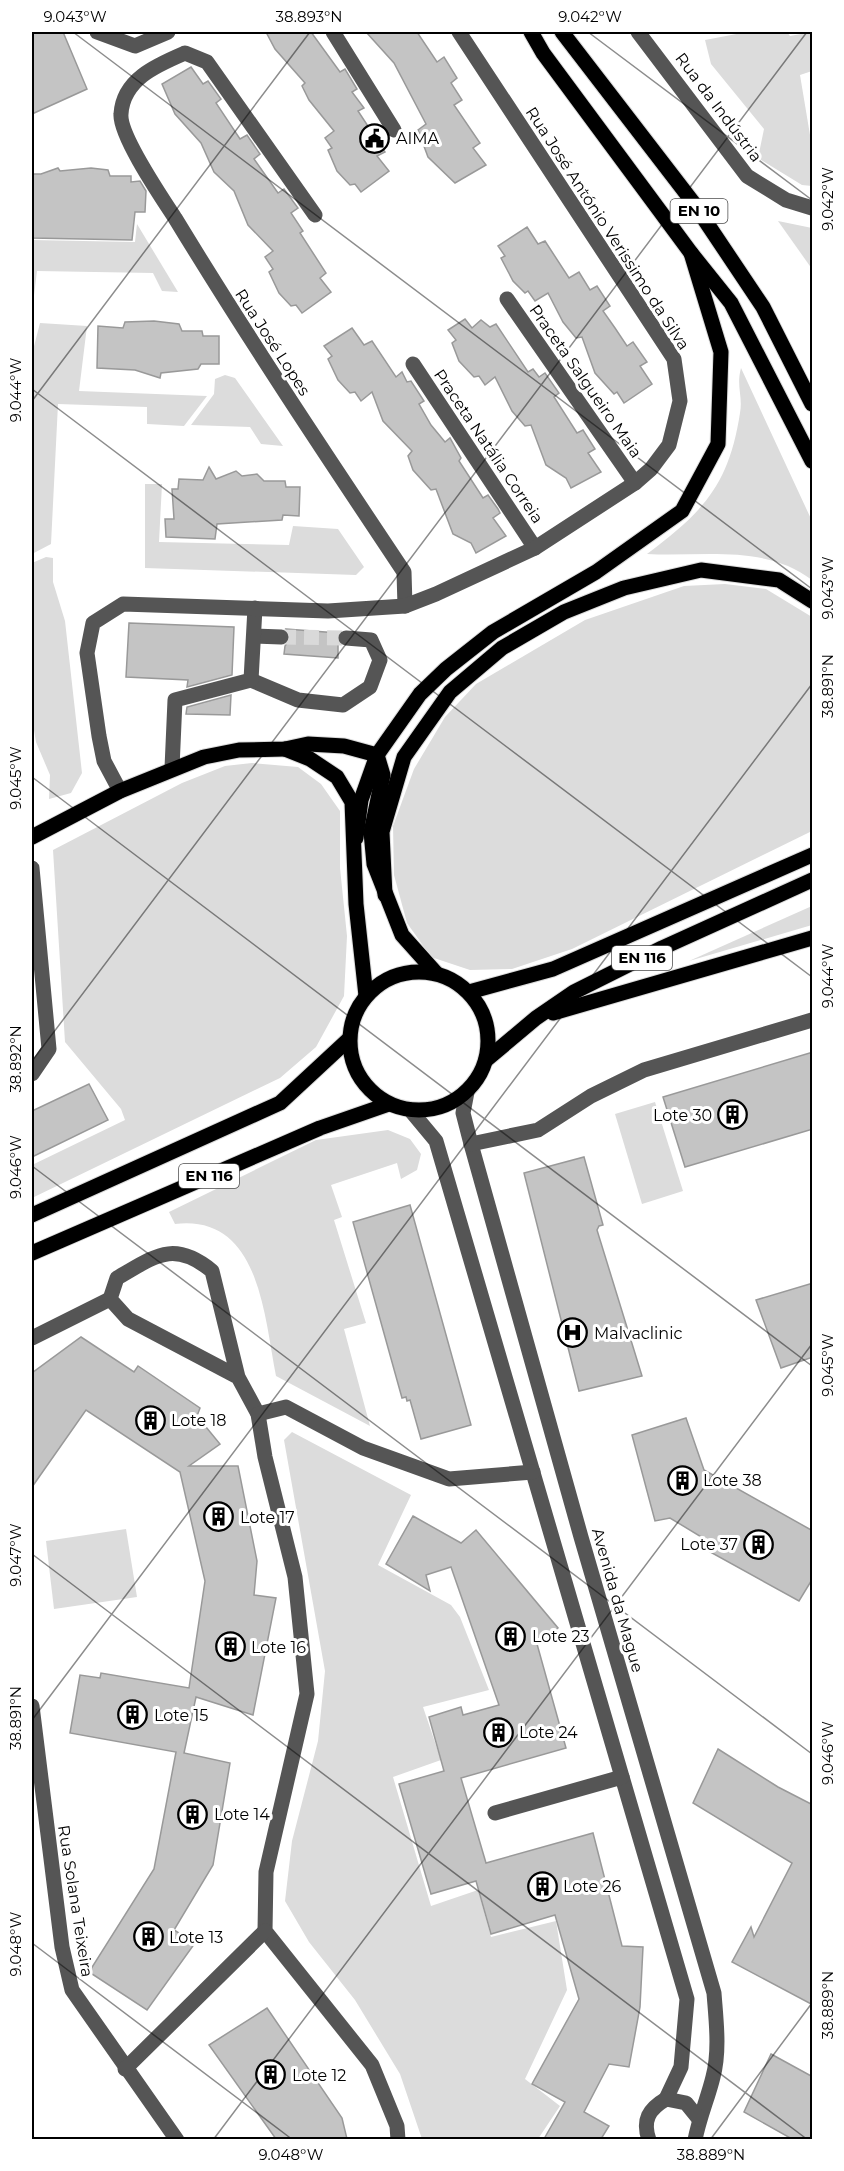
<svg xmlns="http://www.w3.org/2000/svg" width="844" height="2171" font-family="Montserrat,sans-serif">
<style>
.green{fill:#dcdcdc}
.building{fill:#c4c4c4;stroke:#999;stroke-width:1.5}
.lines{fill:none;stroke-linecap:round;stroke-linejoin:round}
.minor-tunnel{stroke:#d9d9d9;stroke-width:15;stroke-dasharray:15 8;stroke-linecap:butt}
.major-casing{stroke:#dbdbdb;stroke-width:17}
.minor{stroke:#555;stroke-width:15}
.major{stroke:#000;stroke-width:15}
.ticks{fill:none;stroke:#000;stroke-width:1.5;stroke-opacity:0.45}
.labels{text-anchor:middle;stroke-width:6;stroke-linejoin:round;paint-order:stroke}
.shield{fill:#fff;stroke:#4c4c4c;stroke-width:1.5}
.shield-label{font-size:15px;font-weight:bold;fill:#000}
.street-label{font-size:16px;fill:#000;stroke:#fff}
.poi-label{font-size:16px;fill:#000;stroke:#fff;text-anchor:start}
.neatline{fill:none;stroke:#000;stroke-width:2}
.ticks-label{font-size:15px;text-anchor:middle;fill:#000}
</style>
<rect width="100%" height="100%" fill="#fff"/>
<g class="green">
<path d="M747,32H787L790,36L812,32V71L800,75L812,147V186L802,185L758,158L764,129L711,64L705,40Z"/>
<path d="M778,221L812,228V269Z"/>
<path d="M137,224L178,292L162,291L153,273L37,271L32,312V240L135,242Z"/>
<path d="M40,323L87,326L79,391L207,396L184,426L147,424V407L58,404L51,544L32,554V354Z"/>
<path d="M741,368L812,521V580C765,544 703,557 647,554C703,512 729,485 740,413C743,396 736,386 741,368Z"/>
<path d="M225,375L235,378L283,446L261,444L250,427L191,425L214,394L215,379Z"/>
<path d="M145,484H162L159,542L289,545L293,526L338,529L364,567L356,575L145,568Z"/>
<path d="M46,557L53,558V582L65,621L82,773L71,793L49,799L50,775L36,742L32,718V563Z"/>
<path d="M725,584L766,589L812,617V831L572,949L512,969L470,970L431,957L407,923L394,875L393,826L414,769L445,717L476,684L585,620L684,586Z"/>
<path d="M252,763L298,767L321,784L340,811V868L347,936L344,996L316,1047L280,1078L32,1198V1165L125,1120L121,1109L65,1042L53,850L182,783L225,766Z"/>
<path d="M812,906V925L689,961Z"/>
<path d="M655,1102L683,1191L642,1204L615,1114Z"/>
<path d="M388,1130L410,1139L421,1154L417,1170L401,1179L397,1163L331,1185L342,1217L334,1220L366,1323L344,1329L370,1426L276,1376C264,1316 260,1214 175,1224L169,1212L316,1140Z"/>
<path d="M292,1432L411,1495L378,1565L451,1605L460,1617L489,1690L423,1707L441,1760L393,1777L431,1906L478,1890L491,1937L556,1921L567,1990L525,2079L560,2106L538,2139H422L400,2074L355,2000L309,1942L285,1901L292,1841L318,1741L325,1671L284,1440Z"/>
<path d="M126,1529L137,1597L54,1609L46,1541Z"/>
</g>
<g class="building">
<path d="M32,32H63L87,89L32,114Z"/>
<path d="M266,32H311L340,72L345,69L357,89L352,92L364,108L358,111L385,152L377,156L389,171L361,192L355,184L350,185L337,171L328,150L332,148L325,138L334,131L309,100L302,86L305,83L275,49Z"/>
<path d="M366,32H417L437,62L444,57L457,78L451,83L462,100L454,105L480,143L473,148L486,165L455,183L428,157L418,130L426,124L394,63Z"/>
<path d="M191,67L203,84L208,81L221,99L216,103L240,139L247,135L260,154L254,159L278,193L284,189L298,208L291,213L303,231L300,233L326,273L320,278L331,292L302,313L296,305L291,306L279,293L269,272L273,269L265,257L273,251L248,225L234,191L214,172L201,143L175,114L162,84Z"/>
<path d="M58,168L60,171L91,168L108,170L110,176H131V182L140,181L146,191L145,212H135L132,240L32,238V174H41Z"/>
<path d="M527,227L538,244L545,241L569,278L579,272L590,290L597,286L610,306L603,311L615,328L627,346L633,342L647,362L640,366L652,384L624,403L617,392L614,394L595,373L582,337L576,338L563,322L548,293L535,301L528,291L525,293L513,281L501,258L505,256L498,246Z"/>
<path d="M465,319L472,328L481,320L490,327L496,324L528,372L533,369L539,377L545,373L559,393L554,397L577,433L583,430L595,449L588,453L601,472L571,488L566,478L546,465L531,425L525,426L512,411L495,377L485,385L479,376L474,377L459,361L452,343L456,340L448,330Z"/>
<path d="M154,321L179,324L182,331H202L203,336H219V364H201L198,369L161,373L160,378L135,370L97,368L98,326L123,328L125,322Z"/>
<path d="M352,328L364,345L372,341L396,377L402,372L407,382L411,381L424,401L419,404L431,425L445,442L450,438L461,458L459,461L483,498L488,495L498,509L500,513L493,518L506,536L476,553L471,543L453,534L436,489L431,490L413,470L408,456L412,451L383,421L372,392L361,401L355,392L350,393L338,380L328,359L332,356L324,346Z"/>
<path d="M209,467L216,479L236,471L242,476L257,474L264,481H285L286,487H300L299,516L283,515L282,520L217,524L215,539L166,537L165,519H174L172,489H178L179,479L203,480Z"/>
<path d="M129,623L234,627L232,675L187,687L188,680L126,677Z"/>
<path d="M286,629L338,633V658L284,654L285,646L291,638Z"/>
<path d="M231,695L230,715L186,714L187,707Z"/>
<path d="M813,1052V1129L685,1167L663,1097Z"/>
<path d="M89,1084L108,1120L32,1157V1111Z"/>
<path d="M584,1157L603,1225L599,1226L597,1230L642,1376L579,1391L524,1173Z"/>
<path d="M410,1205L471,1425L421,1439L410,1400L407,1401L406,1397L402,1398L353,1222Z"/>
<path d="M813,1283V1357L781,1368L756,1300Z"/>
<path d="M81,1337L134,1372L138,1366L200,1408L197,1416L220,1444L189,1466H238L257,1561L254,1595L276,1598L253,1715L196,1697L184,1753L230,1763L213,1865L174,1930L195,1943L147,2010L89,1972L154,1869L176,1752L70,1733L80,1675L100,1678L101,1673L189,1688L205,1581L180,1472L86,1410L32,1487V1373Z"/>
<path d="M686,1418L704,1470L813,1531V1578L799,1601L703,1548L708,1541L670,1518L655,1521L632,1435Z"/>
<path d="M413,1516L461,1543L476,1530L558,1628L537,1644L566,1748L461,1778L486,1863L593,1833L622,1946L643,1947L640,2007L629,2067L609,2064L584,2112L609,2126L601,2139H544L565,2102L532,2084L579,1999L555,1915L491,1934L476,1881L431,1894L399,1784L444,1771L429,1717L461,1707L463,1715L499,1705L451,1567L426,1575L430,1591L386,1564Z"/>
<path d="M718,1749L778,1787L813,1805V2005L732,1962L751,1927L754,1937L792,1863L693,1803Z"/>
<path d="M267,2008L342,2118L347,2139H276L209,2045Z"/>
<path d="M771,2054L813,2077V2139H792L744,2112Z"/>
</g>
<g class="lines">
<path class="minor-tunnel" d="M281,637L346,638"/>
<defs>
<g id="major">
<path d="M531,32L543,53L691,253L731,303L812,461"/>
<path d="M562,32L692,201L763,307L812,404"/>
<path d="M285,749L310,759L337,777L352,802L356,904L366,996"/>
<path d="M377,755L383,775L371,832L374,864L402,935L436,973"/>
<path d="M32,837L120,791L204,757L239,750L285,749L308,744L344,746L377,755"/>
<path d="M356,838L361,800L377,755L420,694L446,669L493,632L596,572L682,511L718,444L721,352L691,253"/>
<path d="M385,895L382,832L404,757L450,692L502,648L564,612L624,588L701,570L779,580L812,601"/>
<circle cx="419" cy="1041" r="69"/>
<path d="M469,992L553,969L812,855"/>
<path d="M553,1013L812,938"/>
<path d="M486,1060L536,1018L574,992L662,948L812,880"/>
<path d="M32,1215L280,1103L349,1039"/>
<path d="M32,1253L320,1128L389,1104"/>
</g>
</defs>
<use href="#major" class="major-casing"/>
<g class="minor">
<path d="M97,32L135,46L168,32"/>
<path d="M333,32L394,130"/>
<path d="M638,32L747,176L786,200L812,208"/>
<path d="M315,215L207,62L185,53C157,65 123,79 121,114C119,135 162,198 175,218C248,338 326,455 404,572L405,606"/>
<path d="M507,299L635,483"/>
<path d="M413,364L535,548"/>
<path d="M254,636L281,637"/>
<path d="M251,680L298,700L343,705L370,687L380,660L371,640L346,638"/>
<path d="M172,768L175,700L251,680L255,608"/>
<path d="M120,791L104,761L99,736L87,653L93,623L123,604L328,611L405,606L436,594L535,548L635,483L651,469L669,445L680,401L674,359L459,32"/>
<path d="M32,868L49,1049L32,1074"/>
<path d="M467,1092L463,1113L471,1144L581,1537L714,1993C716,2020 720,2050 713,2077C708,2098 699,2118 695,2140"/>
<path d="M411,1111L436,1141L687,1999L681,2067L666,2099"/>
<path d="M471,1144L538,1130L591,1096L644,1070L812,1020"/>
<path d="M32,1338L110,1299"/>
<path d="M238,1377L128,1319L110,1299L117,1278C154,1257 173,1239 212,1271L238,1377L258,1414L265,1457L295,1577L307,1694L266,1872L265,1931L372,2065L397,2126L398,2140"/>
<path d="M258,1414L286,1407L363,1448L449,1479L533,1472"/>
<path d="M32,1706L62,1947L72,1990L177,2140"/>
<path d="M495,1813L622,1777"/>
<path d="M125,2069L265,1931"/>
<path d="M649,2140C642,2120 649,2109 666,2099L686,2103L699,2119"/>
</g>
<use href="#major" class="major"/>
</g>
<path class="ticks" d="M73,32L812,589M588,32L812,200M32,389L812,977M32,401L310,32M32,777L812,1366M32,1061L807,32M32,1166L812,1754M32,1554L808,2140M32,1720L812,684M32,1943L293,2140M213,2140L812,1344M710,2140L812,2003"/>
<defs>
<symbol id="civic-ring" viewBox="-11 -11 22 22"><circle r="9.5" fill="#fff" stroke="#000" stroke-width="1.5"/><path d="M-.6-6.5H3V-4.5H.6V-3L4-1V1h2V6H-6V1h2V-1L-.6-3ZM-1.2 2.5V6h2.4V2.5Z" fill="#000"/></symbol>
<symbol id="building-ring" viewBox="-11 -11 22 22"><circle r="9.5" fill="#fff" stroke="#000" stroke-width="1.5"/><path d="M-4-6H4V6H1V3H-1V6H-4ZM-2.5-4.3h1.7v1.8h-1.7ZM.8-4.3h1.7v1.8H.8ZM-2.5-1h1.7V.8h-1.7ZM.8-1h1.7V.8H.8Z" fill="#000"/></symbol>
<symbol id="hospital-ring" viewBox="-11 -11 22 22"><circle r="9.5" fill="#fff" stroke="#000" stroke-width="1.5"/><path d="M-5-5h3v3.5h4V-5h3V5h-3V1.5h-4V5h-3Z" fill="#000"/></symbol>
</defs>
<g fill-rule="evenodd">
<use href="#civic-ring" x="358" y="122" width="33" height="33"/>
<use href="#building-ring" x="716" y="1098" width="33" height="33"/>
<use href="#hospital-ring" x="556" y="1316" width="33" height="33"/>
<use href="#building-ring" x="134" y="1404" width="33" height="33"/>
<use href="#building-ring" x="666" y="1464" width="33" height="33"/>
<use href="#building-ring" x="202" y="1500" width="33" height="33"/>
<use href="#building-ring" x="742" y="1528" width="33" height="33"/>
<use href="#building-ring" x="494" y="1620" width="33" height="33"/>
<use href="#building-ring" x="214" y="1630" width="33" height="33"/>
<use href="#building-ring" x="116" y="1698" width="33" height="33"/>
<use href="#building-ring" x="482" y="1716" width="33" height="33"/>
<use href="#building-ring" x="176" y="1798" width="33" height="33"/>
<use href="#building-ring" x="526" y="1870" width="33" height="33"/>
<use href="#building-ring" x="132" y="1920" width="33" height="33"/>
<use href="#building-ring" x="254" y="2058" width="33" height="33"/>
</g>
<g class="labels">
<g class="shield">
<rect x="670.5" y="199" width="57" height="24" rx="4.5"/>
<rect x="612" y="946" width="60" height="24" rx="4.5"/>
<rect x="179" y="1164" width="60" height="24" rx="4.5"/>
</g>
<g class="shield-label">
<text x="699" y="216">EN 10</text>
<text x="642" y="963">EN 116</text>
<text x="209" y="1181">EN 116</text>
</g>
<g class="street-label">
<text transform="translate(719 107) rotate(53)" y="6">Rua da Indústria</text>
<text transform="translate(608 228) rotate(57)" y="6">Rua José António Verissimo da Silva</text>
<text transform="translate(273 342) rotate(57)" y="6">Rua José Lopes</text>
<text transform="translate(586 381) rotate(55)" y="6">Praceta Salgueiro Maia</text>
<text transform="translate(489 446) rotate(56)" y="6">Praceta Natália Correia</text>
<text transform="translate(618 1600) rotate(74)" y="6">Avenida da Mague</text>
<text transform="translate(76 1901) rotate(81)" y="6">Rua Solana Teixeira</text>
</g>
<g class="poi-label">
<text x="396" y="144">AIMA</text>
<text x="712" y="1121" text-anchor="end">Lote 30</text>
<text x="594" y="1339">Malvaclinic</text>
<text x="171" y="1426">Lote 18</text>
<text x="703" y="1486">Lote 38</text>
<text x="240" y="1523">Lote 17</text>
<text x="738" y="1550" text-anchor="end">Lote 37</text>
<text x="532" y="1642">Lote 23</text>
<text x="251" y="1653">Lote 16</text>
<text x="154" y="1721">Lote 15</text>
<text x="519" y="1738">Lote 24</text>
<text x="214" y="1820">Lote 14</text>
<text x="563" y="1892">Lote 26</text>
<text x="169" y="1943">Lote 13</text>
<text x="292" y="2081">Lote 12</text>
</g>
</g>
<rect width="844" height="2171" fill="none" stroke="#ffffff" stroke-width="66"/>
<rect x="33" y="33" width="778" height="2105" class="neatline"/>
<g class="ticks-label">
<text x="75" y="22">9.043°W</text>
<text x="309" y="22">38.893°N</text>
<text x="590" y="22">9.042°W</text>
<text transform="translate(828 199) rotate(-90)" y="5">9.042°W</text>
<text transform="translate(16 390) rotate(-90)" y="5">9.044°W</text>
<text transform="translate(828 588) rotate(-90)" y="5">9.043°W</text>
<text transform="translate(828 686) rotate(-90)" y="5">38.891°N</text>
<text transform="translate(16 778) rotate(-90)" y="5">9.045°W</text>
<text transform="translate(828 976) rotate(-90)" y="5">9.044°W</text>
<text transform="translate(16 1059) rotate(-90)" y="5">38.892°N</text>
<text transform="translate(16 1167) rotate(-90)" y="5">9.046°W</text>
<text transform="translate(828 1365) rotate(-90)" y="5">9.045°W</text>
<text transform="translate(16 1555) rotate(-90)" y="5">9.047°W</text>
<text transform="translate(16 1718) rotate(-90)" y="5">38.891°N</text>
<text transform="translate(828 1753) rotate(-90)" y="5">9.046°W</text>
<text transform="translate(16 1944) rotate(-90)" y="5">9.048°W</text>
<text transform="translate(828 2005) rotate(-90)" y="5">38.889°N</text>
<text x="291" y="2160">9.048°W</text>
<text x="711" y="2160">38.889°N</text>
</g>
</svg>
